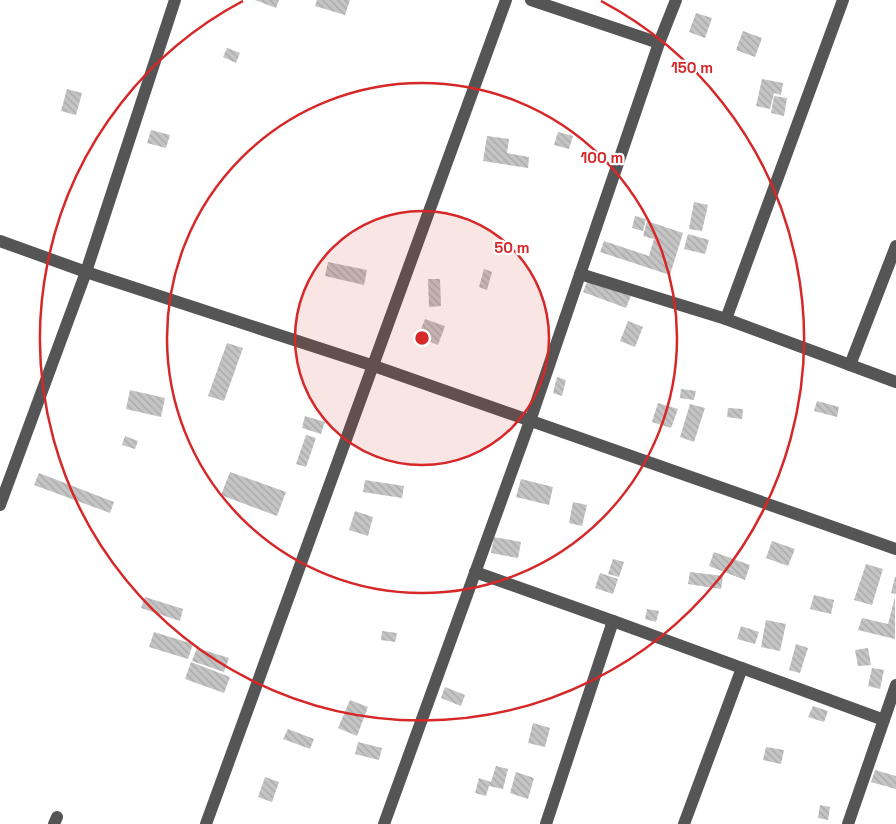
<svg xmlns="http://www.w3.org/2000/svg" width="896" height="824" font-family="'Space Grotesk',sans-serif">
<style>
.building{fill:url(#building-back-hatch)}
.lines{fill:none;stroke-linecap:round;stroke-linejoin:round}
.minor{stroke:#555;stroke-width:12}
.ring{fill:none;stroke:#d62828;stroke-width:2.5}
.centre{fill:#d62828;stroke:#fff;stroke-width:2.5}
.ring-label{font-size:15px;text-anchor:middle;font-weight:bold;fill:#d62828;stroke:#fff;stroke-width:4.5;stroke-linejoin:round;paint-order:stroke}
</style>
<defs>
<pattern id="building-back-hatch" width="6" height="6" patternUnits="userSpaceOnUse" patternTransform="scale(1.25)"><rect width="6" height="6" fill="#c4c4c4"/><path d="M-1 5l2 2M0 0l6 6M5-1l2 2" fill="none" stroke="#a7a7a7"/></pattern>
</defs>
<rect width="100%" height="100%" fill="#fff"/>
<g class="building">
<path d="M255,0H279L276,8Z"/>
<path d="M317,0H350L345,15L315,6Z"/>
<path d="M696,13L712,18L705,38L689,32Z"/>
<path d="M743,31L762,38L755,57L736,50Z"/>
<path d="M227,48L240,53L236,63L223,57Z"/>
<path d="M762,79L783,83L781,95L774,93L770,109L756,106Z"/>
<path d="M67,89L82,93L76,115L61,111Z"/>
<path d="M774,96L787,98L784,116L771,113Z"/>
<path d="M151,130L170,135L166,148L147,143Z"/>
<path d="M558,132L573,136L569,149L554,145Z"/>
<path d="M487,136L509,139L507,153L529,157L528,168L483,161Z"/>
<path d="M694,202L708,205L702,231L689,229Z"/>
<path d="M635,216L646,219L643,231L632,228Z"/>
<path d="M647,221L683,233L670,275L600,252L604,241L649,256L654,239L643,236Z"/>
<path d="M688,234L709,240L705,254L684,249Z"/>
<path d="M328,262L367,270L364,285L325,276Z"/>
<path d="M484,269L492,272L487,290L479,287Z"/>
<path d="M590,275L633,291L626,308L583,292Z"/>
<path d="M428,279H440L441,306L429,307Z"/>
<path d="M425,319L445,326L438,345L418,337Z"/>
<path d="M628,321L643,327L635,347L620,341Z"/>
<path d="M227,343L243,348L224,401L208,396Z"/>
<path d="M557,377L566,380L562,396L553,393Z"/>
<path d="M681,389L696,391L694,400L680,398Z"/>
<path d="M130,390L165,398L161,417L126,409Z"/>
<path d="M817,401L839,407L837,417L814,411Z"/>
<path d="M658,403L678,409L671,428L652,422Z"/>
<path d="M690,404L705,408L694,442L680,437Z"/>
<path d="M728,408L743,409L742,419L727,417Z"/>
<path d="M305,416L325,422L321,434L302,428Z"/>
<path d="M306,435L316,438L306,467L296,464Z"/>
<path d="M125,436L138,441L135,449L122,445Z"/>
<path d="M230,472L286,492L277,516L221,495Z"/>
<path d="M39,473L114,502L110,513L34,485Z"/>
<path d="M521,479L553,487L549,505L516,497Z"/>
<path d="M365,480L404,486L402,498L363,492Z"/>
<path d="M573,502L587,505L582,526L569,523Z"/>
<path d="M355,511L373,517L368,536L349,530Z"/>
<path d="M494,537L521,542L518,558L491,553Z"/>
<path d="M772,541L795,549L788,566L766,558Z"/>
<path d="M714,552L750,565L745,580L709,566Z"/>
<path d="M613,559L624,562L619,577L608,574Z"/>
<path d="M866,564L883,569L872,605L854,600Z"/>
<path d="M690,572L723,576L721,589L688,584Z"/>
<path d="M600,573L618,579L613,594L595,588Z"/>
<path d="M895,577H896V594L891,593Z"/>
<path d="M814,595L834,600L831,614L810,609Z"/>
<path d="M145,597L183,609L180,621L141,608Z"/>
<path d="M895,597V639L858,630L862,618L888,624Z"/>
<path d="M647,609L659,611L656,622L645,619Z"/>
<path d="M766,620L786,624L780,651L761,647Z"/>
<path d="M741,626L759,632L755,644L737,639Z"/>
<path d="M382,631L397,633L395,642L381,640Z"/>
<path d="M154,632L193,644L188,659L149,647Z"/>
<path d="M796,644L808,648L800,673L789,670Z"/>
<path d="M197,648L229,658L224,672L192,661Z"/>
<path d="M868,648L871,665L858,666L855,650Z"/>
<path d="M191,662L230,677L224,693L185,679Z"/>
<path d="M872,668L884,670L880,689L868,686Z"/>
<path d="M445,687L465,695L461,706L441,698Z"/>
<path d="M350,700L368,707L357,736L338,728Z"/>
<path d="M813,706L828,711L824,722L808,717Z"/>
<path d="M533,723L550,728L545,747L528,743Z"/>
<path d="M288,729L314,739L310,749L283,739Z"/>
<path d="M358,742L382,748L379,760L355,754Z"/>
<path d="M766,747L784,750L781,764L763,760Z"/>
<path d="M496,766L508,769L503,789L489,786L486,796L475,793L479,778L491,782Z"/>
<path d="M875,770L896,776V789L871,782Z"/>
<path d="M516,772L534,778L528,799L510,793Z"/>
<path d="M265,777L279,782L272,802L258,797Z"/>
<path d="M820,805L830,807L828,820L818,818Z"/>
</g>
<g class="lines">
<g class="minor">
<path d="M531,0L659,43"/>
<path d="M0,241L86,272L374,366L896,549"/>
<path d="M580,274L726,319L896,382"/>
<path d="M726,319L843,0"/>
<path d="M850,365L896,246"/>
<path d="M0,505L86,272L175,0"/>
<path d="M475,572L613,621L884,720"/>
<path d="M54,824L57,817"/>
<path d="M206,824L506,0"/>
<path d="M384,824L530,421L659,43L676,0"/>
<path d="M546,824L613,621"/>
<path d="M684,824L742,668"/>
<path d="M848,824L896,685"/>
</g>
</g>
<circle cx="422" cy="338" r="127" fill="#d62828" fill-opacity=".12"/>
<g class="ring">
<circle cx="422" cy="338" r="127"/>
<circle cx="422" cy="338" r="255"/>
<path d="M601 1A382 382 0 1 1 243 1"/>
</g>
<circle cx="422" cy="338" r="8" class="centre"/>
<g class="ring-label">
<text x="692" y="73">150 m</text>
<text x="602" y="163">100 m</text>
<text x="512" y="253">50 m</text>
</g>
</svg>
